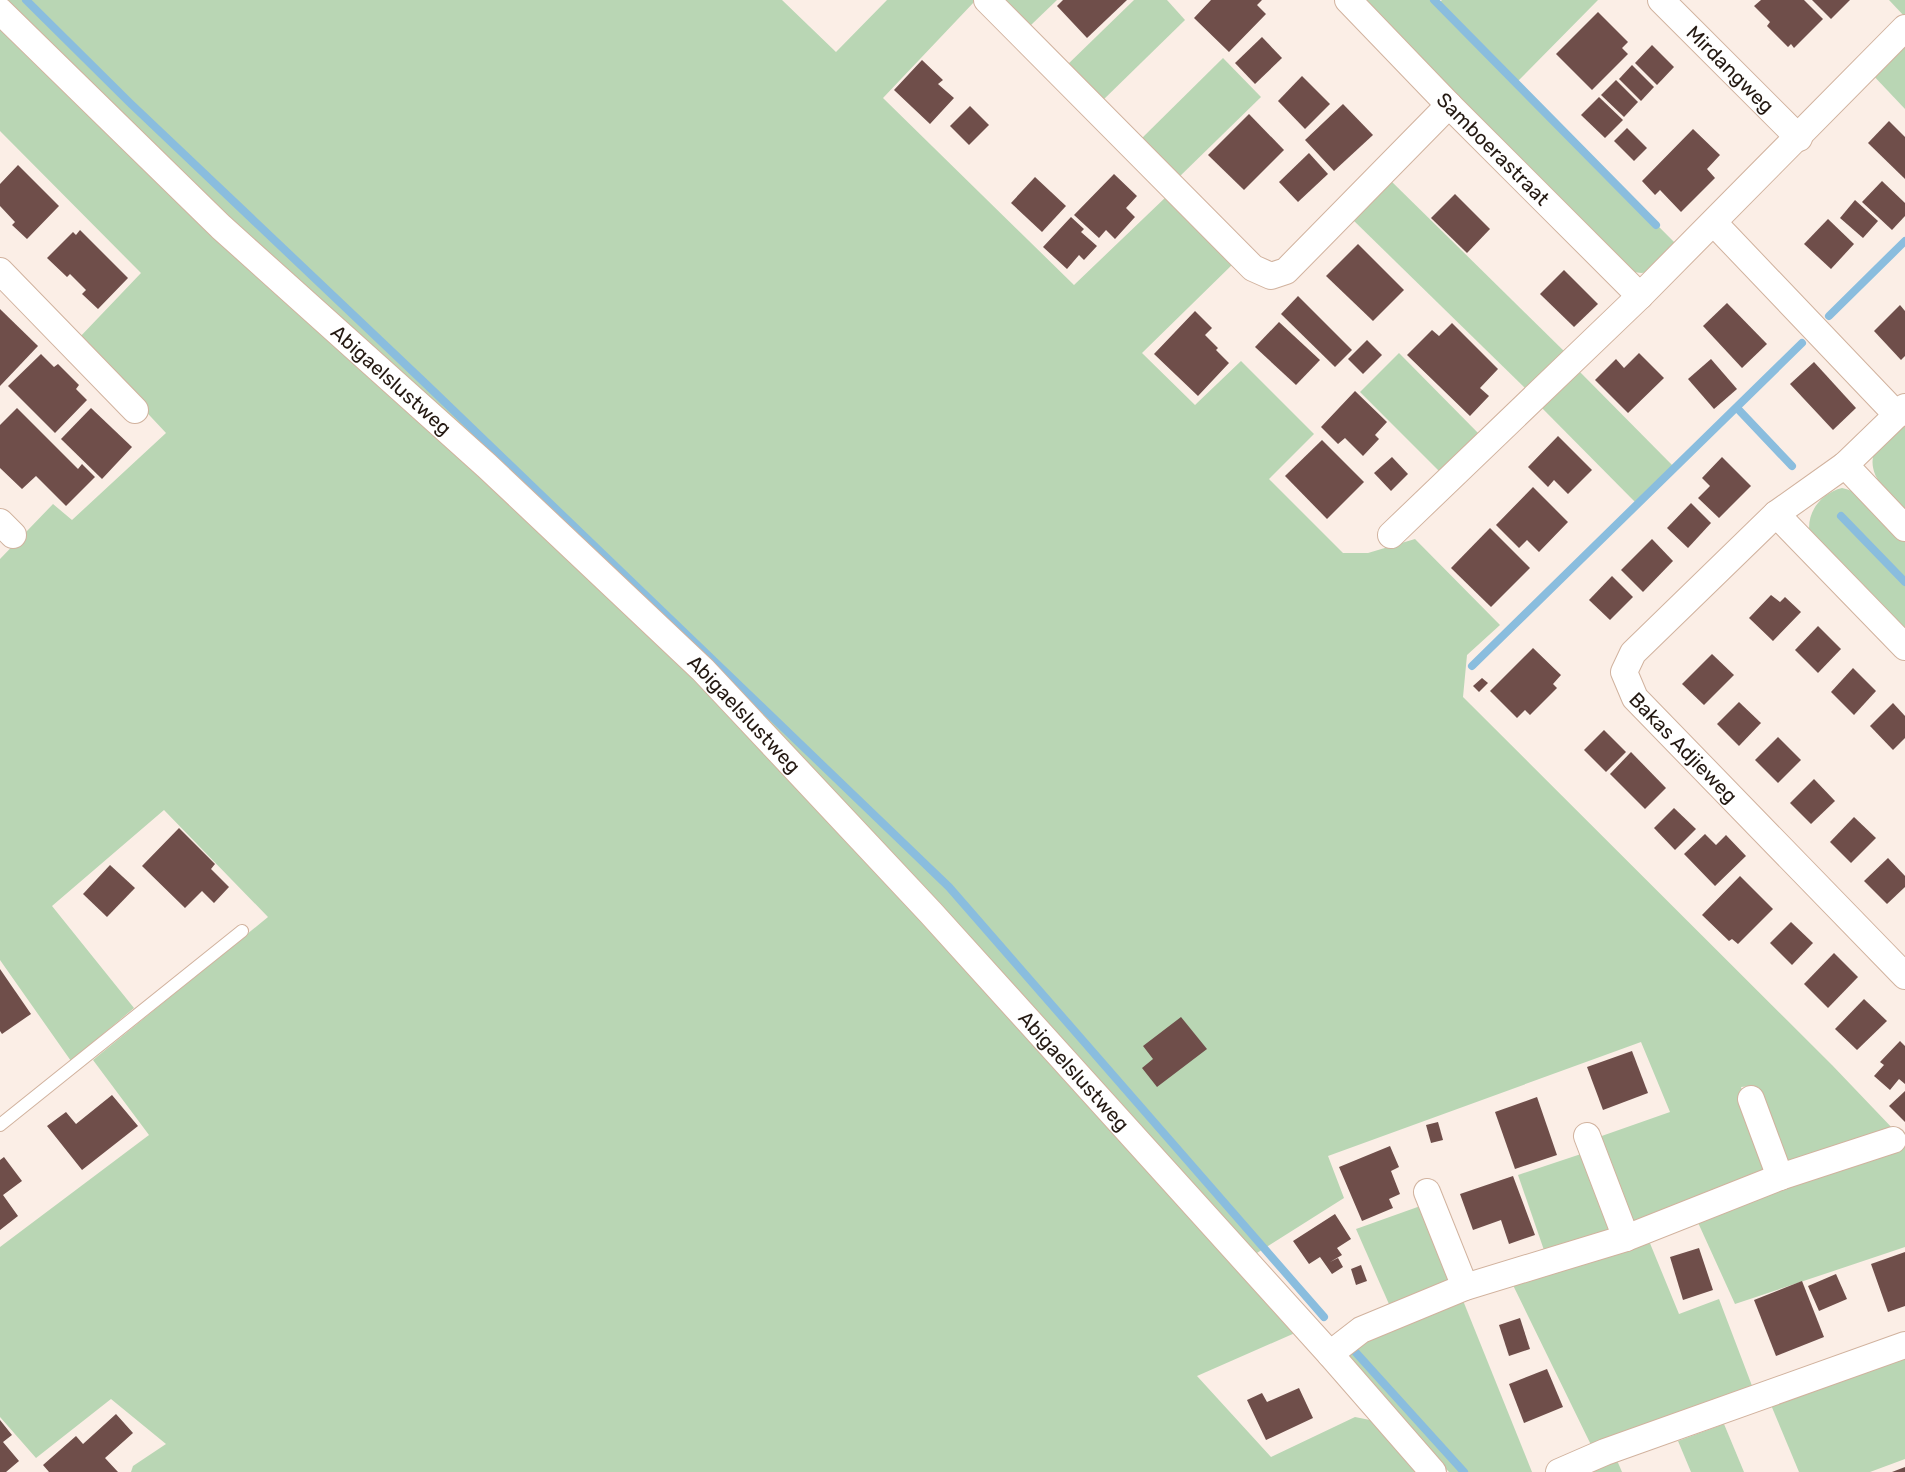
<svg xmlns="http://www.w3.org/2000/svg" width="1905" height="1472" font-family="Rubik,sans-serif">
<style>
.green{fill:#b9d6b4}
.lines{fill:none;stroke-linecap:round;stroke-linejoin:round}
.stream{stroke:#8abdde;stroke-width:8}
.building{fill:#6f4e4a}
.lane-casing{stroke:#d1b29e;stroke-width:14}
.street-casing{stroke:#d1b29e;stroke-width:28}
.lane{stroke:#fff;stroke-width:12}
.street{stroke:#fff;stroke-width:26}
.labels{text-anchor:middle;stroke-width:6;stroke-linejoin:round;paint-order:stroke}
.street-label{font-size:20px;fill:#241912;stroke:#fefefe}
</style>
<rect width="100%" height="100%" fill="#fbeee6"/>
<g class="green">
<path d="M0,0H782L836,52L887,0H974L975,1L883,98L1074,285L1168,195L1236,261L1142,353L1195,405L1241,361L1314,434L1269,479L1343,553H1368L1415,539L1500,625L1467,655L1463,697L1832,1065L1896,1132L1785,1169L1752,1086L1741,1087L1770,1174L1630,1229L1596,1138L1670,1112L1641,1042L1328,1156L1344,1198L1249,1258L936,907L226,222Z"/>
<path d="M1006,0H1057L1031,25Z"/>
<path d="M1134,0H1167L1185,20L1100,103L1064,68Z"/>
<path d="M1363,0H1434L1438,4L1442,0H1598L1516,83L1680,248C1661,263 1649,283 1624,267Z"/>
<path d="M1889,0H1905V17Z"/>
<path d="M0,22L700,677L916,910L1295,1333L1197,1376L1271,1457L1355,1417L1370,1420L1424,1472H131L133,1466L166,1444L111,1399L36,1458L0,1417V1247L149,1135L93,1060L268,917L164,810L52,906L134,1008L71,1061L0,960V559L53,504L72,520L166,433L78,339L141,273L0,131Z"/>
<path d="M1905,37V109L1870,72Z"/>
<path d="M1223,58L1261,97L1176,180L1138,142Z"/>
<path d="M1388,178L1568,355L1529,392L1350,217Z"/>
<path d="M1399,353L1482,437L1443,475L1360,392Z"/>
<path d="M1575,367L1675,468L1638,505L1538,404Z"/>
<path d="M1905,419V511C1888,493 1862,473 1877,446C1883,436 1897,427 1905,419Z"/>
<path d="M1842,488C1868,493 1887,522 1905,541V633L1810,536C1805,513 1821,493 1842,488Z"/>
<path d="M1905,1145V1247L1735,1304L1695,1216L1781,1183Z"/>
<path d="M1587,1152L1619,1234L1546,1256L1518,1175Z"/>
<path d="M1426,1204L1454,1284L1392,1311L1356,1229Z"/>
<path d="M1647,1236L1679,1314L1719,1299L1754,1391L1593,1449L1510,1279Z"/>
<path d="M1462,1298L1532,1472H1449L1344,1359L1367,1338Z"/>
<path d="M1905,1355V1459L1870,1472H1799L1771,1405Z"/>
<path d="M1724,1424L1744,1472H1691L1678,1441Z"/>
<path d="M1616,1458L1622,1472H1584Z"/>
</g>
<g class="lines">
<g class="stream">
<path d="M26,0L130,103L426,384L949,887L1324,1317"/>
<path d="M1434,0L1656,225"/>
<path d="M1829,316L1905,241"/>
<path d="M1737,408L1792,466"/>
<path d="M1841,516L1905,582"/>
<path d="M1472,666L1802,343"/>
<path d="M1349,1345L1464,1472"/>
</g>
</g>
<g class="building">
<path d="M1063,0H1127L1087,38L1057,6Z"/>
<path d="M1211,0H1262L1257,5L1266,14L1229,52L1194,18Z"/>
<path d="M1761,0H1804L1823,19L1794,48L1791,44L1788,47L1767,26L1770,22L1754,6Z"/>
<path d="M1812,0H1850L1831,19Z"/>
<path d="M1598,12L1628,42L1622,48L1628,54L1592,90L1556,54Z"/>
<path d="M1262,37L1282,58L1255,84L1235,63Z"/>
<path d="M1652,45L1674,67L1657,85L1635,63Z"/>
<path d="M922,60L943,80L938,84L954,98L930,124L894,90Z"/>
<path d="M1632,65L1654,87L1641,101L1619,79Z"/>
<path d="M1302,76L1330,104L1305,129L1278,101Z"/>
<path d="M1616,80L1638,102L1624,117L1601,95Z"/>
<path d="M1599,97L1623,120L1605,138L1581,115Z"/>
<path d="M1343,104L1373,135L1334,171L1305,140Z"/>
<path d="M970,106L989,125L969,145L950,126Z"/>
<path d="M1249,114L1284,150L1244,190L1208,155Z"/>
<path d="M1889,121L1905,137V179L1868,143Z"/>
<path d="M1627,128L1647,148L1634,161L1614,141Z"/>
<path d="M1693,129L1720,155L1707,169L1715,178L1681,212L1660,190L1655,195L1642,181Z"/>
<path d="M1309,153L1328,174L1298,202L1279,182Z"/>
<path d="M18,165L59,206L27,239L12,225L15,222L0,206V184Z"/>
<path d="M1114,174L1137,196L1126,208L1135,217L1115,239L1106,230L1099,238L1074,215Z"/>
<path d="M1035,177L1066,206L1042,232L1011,203Z"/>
<path d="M1882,181L1905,203V216L1892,230L1862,202Z"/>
<path d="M1455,194L1490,229L1467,253L1431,218Z"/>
<path d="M1855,200L1878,221L1863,238L1840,218Z"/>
<path d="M1071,217L1084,229L1081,232L1097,246L1084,260L1079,255L1067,269L1043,247Z"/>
<path d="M1828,219L1854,244L1831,269L1804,244Z"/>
<path d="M80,230L128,278L98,309L82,294L86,290L70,274L67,277L47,258L73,232L76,235Z"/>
<path d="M1358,244L1404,290L1373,321L1326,276Z"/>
<path d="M1564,270L1598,304L1574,327L1540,294Z"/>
<path d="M1298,296L1352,350L1335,367L1281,314Z"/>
<path d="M1727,303L1767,344L1742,368L1703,326Z"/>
<path d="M1900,305L1905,311V356L1901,360L1874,331Z"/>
<path d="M0,309L38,346L0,386Z"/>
<path d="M1195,311L1212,328L1205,335L1218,348L1216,350L1229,363L1198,396L1154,354Z"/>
<path d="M1279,322L1320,360L1296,385L1255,347Z"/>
<path d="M1452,323L1498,369L1480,388L1489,396L1470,416L1407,355L1432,330L1439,336Z"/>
<path d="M1367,340L1382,355L1363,374L1348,359Z"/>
<path d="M1639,353L1664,378L1628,413L1595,380L1616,359L1624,368Z"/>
<path d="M41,354L54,367L58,364L79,385L76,389L87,400L55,433L8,386Z"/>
<path d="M1711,359L1737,389L1714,409L1688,379Z"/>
<path d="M1814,362L1856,408L1833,430L1790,384Z"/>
<path d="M1355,391L1387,422L1375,435L1379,439L1363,456L1345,438L1338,444L1321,427Z"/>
<path d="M17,408L78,469L82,464L95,477L66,506L36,476L22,489L0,468V425Z"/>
<path d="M91,408L132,447L102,479L61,439Z"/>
<path d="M1558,436L1592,470L1568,494L1554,480L1548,487L1528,467Z"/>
<path d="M1322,440L1364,482L1327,519L1285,476Z"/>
<path d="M1392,457L1408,474L1391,491L1374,473Z"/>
<path d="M1722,457L1751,486L1719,518L1698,498L1710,486L1702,478Z"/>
<path d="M1533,487L1568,522L1539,552L1527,540L1519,548L1496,525Z"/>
<path d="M1691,503L1711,523L1688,548L1667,528Z"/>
<path d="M1490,528L1530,568L1491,607L1451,568Z"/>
<path d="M1652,539L1673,561L1643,592L1621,570Z"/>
<path d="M1612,576L1633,597L1610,620L1589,600Z"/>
<path d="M1771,595L1780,602L1785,597L1801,612L1773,641L1749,618Z"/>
<path d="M1818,626L1841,649L1818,673L1795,650Z"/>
<path d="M1533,648L1561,675L1553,684L1557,688L1530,715L1525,710L1517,718L1490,691Z"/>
<path d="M1712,654L1734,675L1704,705L1682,684Z"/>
<path d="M1853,668L1876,691L1854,715L1831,692Z"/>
<path d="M1482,678L1488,683L1479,692L1473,686Z"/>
<path d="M1739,702L1761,723L1739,746L1717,724Z"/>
<path d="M1893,703L1905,716V738L1893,750L1870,726Z"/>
<path d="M1604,730L1626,752L1606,772L1584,750Z"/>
<path d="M1778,737L1801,760L1778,783L1755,760Z"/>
<path d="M1631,752L1666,788L1645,809L1610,774Z"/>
<path d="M1814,779L1835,801L1811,824L1790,803Z"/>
<path d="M1674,808L1696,829L1675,850L1654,828Z"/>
<path d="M1854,817L1876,838L1851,863L1830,842Z"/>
<path d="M179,828L215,864L211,869L229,887L214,903L202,891L185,908L142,866Z"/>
<path d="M1705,834L1716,845L1726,835L1746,856L1715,886L1684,854Z"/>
<path d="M1888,858L1905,876V887L1887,904L1864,881Z"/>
<path d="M110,865L135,888L107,917L83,894Z"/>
<path d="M1740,876L1773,909L1738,944L1732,939L1729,941L1702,915Z"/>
<path d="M1791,922L1813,943L1792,965L1770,943Z"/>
<path d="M1834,953L1858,977L1828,1008L1804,984Z"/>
<path d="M0,969L31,1014L2,1034L0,1031Z"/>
<path d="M1864,999L1887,1021L1857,1050L1835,1029Z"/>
<path d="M1181,1017L1207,1049L1157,1087L1142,1068L1153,1059L1143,1046Z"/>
<path d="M1900,1041L1905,1046V1084L1899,1079L1890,1090L1874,1076L1884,1065L1880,1062Z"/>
<path d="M1632,1051L1648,1093L1603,1110L1587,1067Z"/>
<path d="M1905,1091V1122L1889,1106Z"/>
<path d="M112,1095L138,1126L82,1170L47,1126L66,1112L76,1124Z"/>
<path d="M1537,1097L1557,1155L1515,1169L1495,1112Z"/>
<path d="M1438,1122L1443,1140L1431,1143L1426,1125Z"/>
<path d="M1390,1146L1399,1167L1391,1171L1400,1194L1389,1199L1393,1208L1362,1221L1339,1167Z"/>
<path d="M4,1157L22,1181L3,1195L18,1216L0,1230V1160Z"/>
<path d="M1513,1176L1535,1235L1509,1244L1501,1220L1473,1230L1460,1194Z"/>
<path d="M1335,1214L1351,1239L1337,1248L1342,1255L1330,1262L1338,1258L1343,1267L1332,1274L1320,1257L1309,1264L1293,1241Z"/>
<path d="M1699,1248L1713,1290L1683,1300L1670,1257Z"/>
<path d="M1905,1252V1306L1888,1312L1871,1264Z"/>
<path d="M1361,1265L1367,1281L1356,1285L1351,1269Z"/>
<path d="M1836,1274L1847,1299L1819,1311L1808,1286Z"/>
<path d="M1802,1281L1824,1337L1776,1356L1754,1300Z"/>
<path d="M1520,1318L1530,1349L1509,1356L1499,1325Z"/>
<path d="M1547,1369L1563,1407L1524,1423L1509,1384Z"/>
<path d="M1299,1388L1313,1418L1266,1440L1247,1400L1262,1393L1267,1402Z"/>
<path d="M116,1414L133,1433L105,1458L118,1472H49L43,1465L76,1436L83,1444Z"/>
<path d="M0,1420L12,1435L3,1442L19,1461L6,1472H0Z"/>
<path d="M1905,1467V1472H1892Z"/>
</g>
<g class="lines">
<defs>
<path id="lane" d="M0,1125L242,931"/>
<g id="street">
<path d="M987,0L1253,268L1271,276L1286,271L1449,105"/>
<path id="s1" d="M1348,0L1449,105L1640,296"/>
<path id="s2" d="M1661,0L1799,138"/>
<path id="s3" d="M0,11L221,227L487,466L703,670L931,913L1330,1354L1433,1472"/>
<path d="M1714,223L1897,415"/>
<path d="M0,271L135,410"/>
<path id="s4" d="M1905,407L1845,465L1776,514L1633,653L1624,672L1635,698L1905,976"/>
<path d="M1845,465L1905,528"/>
<path d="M1776,514L1905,647"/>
<path d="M0,522L13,535"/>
<path d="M1391,535L1640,296L1905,28"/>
<path d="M1751,1099L1780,1177"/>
<path d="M1587,1136L1626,1238"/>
<path d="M1427,1192L1465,1287"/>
<path d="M1330,1354L1361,1330L1465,1287L1626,1238L1780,1177L1893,1140"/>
<path d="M1559,1472L1605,1452L1905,1345"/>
</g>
</defs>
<use href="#lane" class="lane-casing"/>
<use href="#street" class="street-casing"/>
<use href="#lane" class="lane"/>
<use href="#street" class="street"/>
</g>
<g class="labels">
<g class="street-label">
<text dy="7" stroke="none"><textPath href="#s2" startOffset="98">Mirdangweg</textPath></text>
<text dy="7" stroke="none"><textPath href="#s1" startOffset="208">Samboerastraat</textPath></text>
<text dy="7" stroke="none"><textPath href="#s3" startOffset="538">Abigaelslustweg</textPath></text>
<text dy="7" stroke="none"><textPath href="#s3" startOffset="1024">Abigaelslustweg</textPath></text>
<text dy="7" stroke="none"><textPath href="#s4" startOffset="486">Bakas Adjieweg</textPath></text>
<text dy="7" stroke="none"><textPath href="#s3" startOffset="1510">Abigaelslustweg</textPath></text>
</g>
</g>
</svg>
